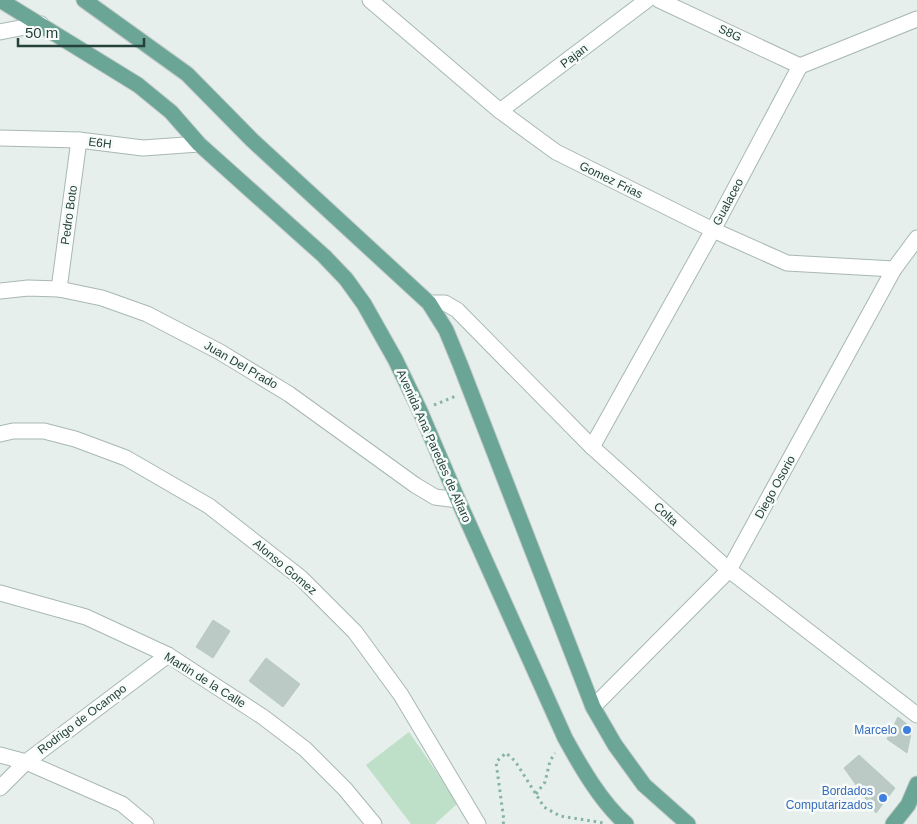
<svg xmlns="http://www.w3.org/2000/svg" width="917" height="824" font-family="Arial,sans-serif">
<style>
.green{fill:#bfe0c8}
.building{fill:#bbcac4;stroke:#b8c9c2}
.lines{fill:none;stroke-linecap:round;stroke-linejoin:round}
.minor-casing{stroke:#a8b8b2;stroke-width:17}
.major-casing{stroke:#c2cac8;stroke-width:17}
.path{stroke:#86b3a5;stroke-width:3;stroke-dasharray:2.5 4;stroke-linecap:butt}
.minor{stroke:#fff;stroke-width:15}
.major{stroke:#6aa596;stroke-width:15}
.shop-dot{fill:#3f7fe0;stroke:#f7fbf9;stroke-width:2}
.labels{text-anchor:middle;stroke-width:5;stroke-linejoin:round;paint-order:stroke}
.street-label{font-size:12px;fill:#24423a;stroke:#f7fbf9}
.shop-label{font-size:12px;fill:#366cbe;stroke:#f7fbf9;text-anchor:end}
</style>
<rect width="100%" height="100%" fill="#e6efeb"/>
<path class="green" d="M409,732L458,803L435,824H411L366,765Z"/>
<g class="building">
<path d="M213,620L230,631L213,658L196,647Z"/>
<path d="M266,658L300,684L283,707L249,681Z"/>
<path d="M898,717L912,728L907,753L887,739Z"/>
<path d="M859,755L895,788L876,813L844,768Z"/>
</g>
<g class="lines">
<defs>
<g id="minor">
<path d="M370,0L500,111L556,152L713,230L787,263L894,269"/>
<path d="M659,0L800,66"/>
<path d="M0,32L41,24"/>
<path d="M500,111L647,0"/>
<path d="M0,138L79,140L143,148L199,144"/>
<path d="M59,289L79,140"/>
<path d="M0,291L28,288L59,289L102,298L147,314L220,352L289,394L415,485L435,497L458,500"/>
<path d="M429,303H445L457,310L592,447L729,570L917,715"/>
<path d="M0,434L13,431H44L75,439L126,458L209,506L301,578L355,632L401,695L478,824"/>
<path d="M592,447L713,230L800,66L917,19"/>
<path d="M0,593L86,617L168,655L263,717L305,749L345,789L374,824"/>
<path d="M593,707L729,570L894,269L917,238"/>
<path d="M0,755L26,762L122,804L146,824"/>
<path d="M0,788L26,762L168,655"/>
</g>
<g id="major">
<path d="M0,0L138,85L171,112L199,144L324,256L346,279L364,304L395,359L420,411L458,500L565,738C581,767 601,802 626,824"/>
<path d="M84,0L187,74L252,140L429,303L446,330L460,364L593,707L615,745L644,785L688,824"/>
<path d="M893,824L908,805L917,784"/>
</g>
</defs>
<use href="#minor" class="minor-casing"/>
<use href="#major" class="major-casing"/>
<g class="path">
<path d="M434,405L456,396"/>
<path d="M536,794L545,782L550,761L555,753"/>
<path d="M503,824L504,821L496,762L506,753L515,761L544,807L560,816L604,823"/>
</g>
<use href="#minor" class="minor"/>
<use href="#major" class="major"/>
</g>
<g class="shop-dot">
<circle cx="907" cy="730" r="5"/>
<circle cx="883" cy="798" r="5"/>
</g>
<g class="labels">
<g class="street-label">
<text transform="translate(730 33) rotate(25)" y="4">S8G</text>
<text transform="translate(574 56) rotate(-37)" y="4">Pajan</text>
<text transform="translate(100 143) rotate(7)" y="4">E6H</text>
<text transform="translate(611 180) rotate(26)" y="4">Gomez Frias</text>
<text transform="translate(728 202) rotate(-62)" y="4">Gualaceo</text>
<text transform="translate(69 215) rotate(-82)" y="4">Pedro Boto</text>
<text transform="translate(241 365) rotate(30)" y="4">Juan Del Prado</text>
<text transform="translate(434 446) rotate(66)" y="4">Avenida Ana Paredes de Alfaro</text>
<text transform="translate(775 487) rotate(-61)" y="4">Diego Osorio</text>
<text transform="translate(666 514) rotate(42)" y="4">Colta</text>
<text transform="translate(285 567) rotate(40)" y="4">Alonso Gomez</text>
<text transform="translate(205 680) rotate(32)" y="4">Martin de la Calle</text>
<text transform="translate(82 719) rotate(-37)" y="4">Rodrigo de Ocampo</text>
</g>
<g class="shop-label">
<text x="897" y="734">Marcelo</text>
<text x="873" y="795">Bordados<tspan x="873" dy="14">Computarizados</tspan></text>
</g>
</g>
<path d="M18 38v8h126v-8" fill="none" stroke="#24423a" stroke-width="2.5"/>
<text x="25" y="38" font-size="15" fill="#24423a" stroke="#f7fbf9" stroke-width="4" paint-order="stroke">50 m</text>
</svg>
